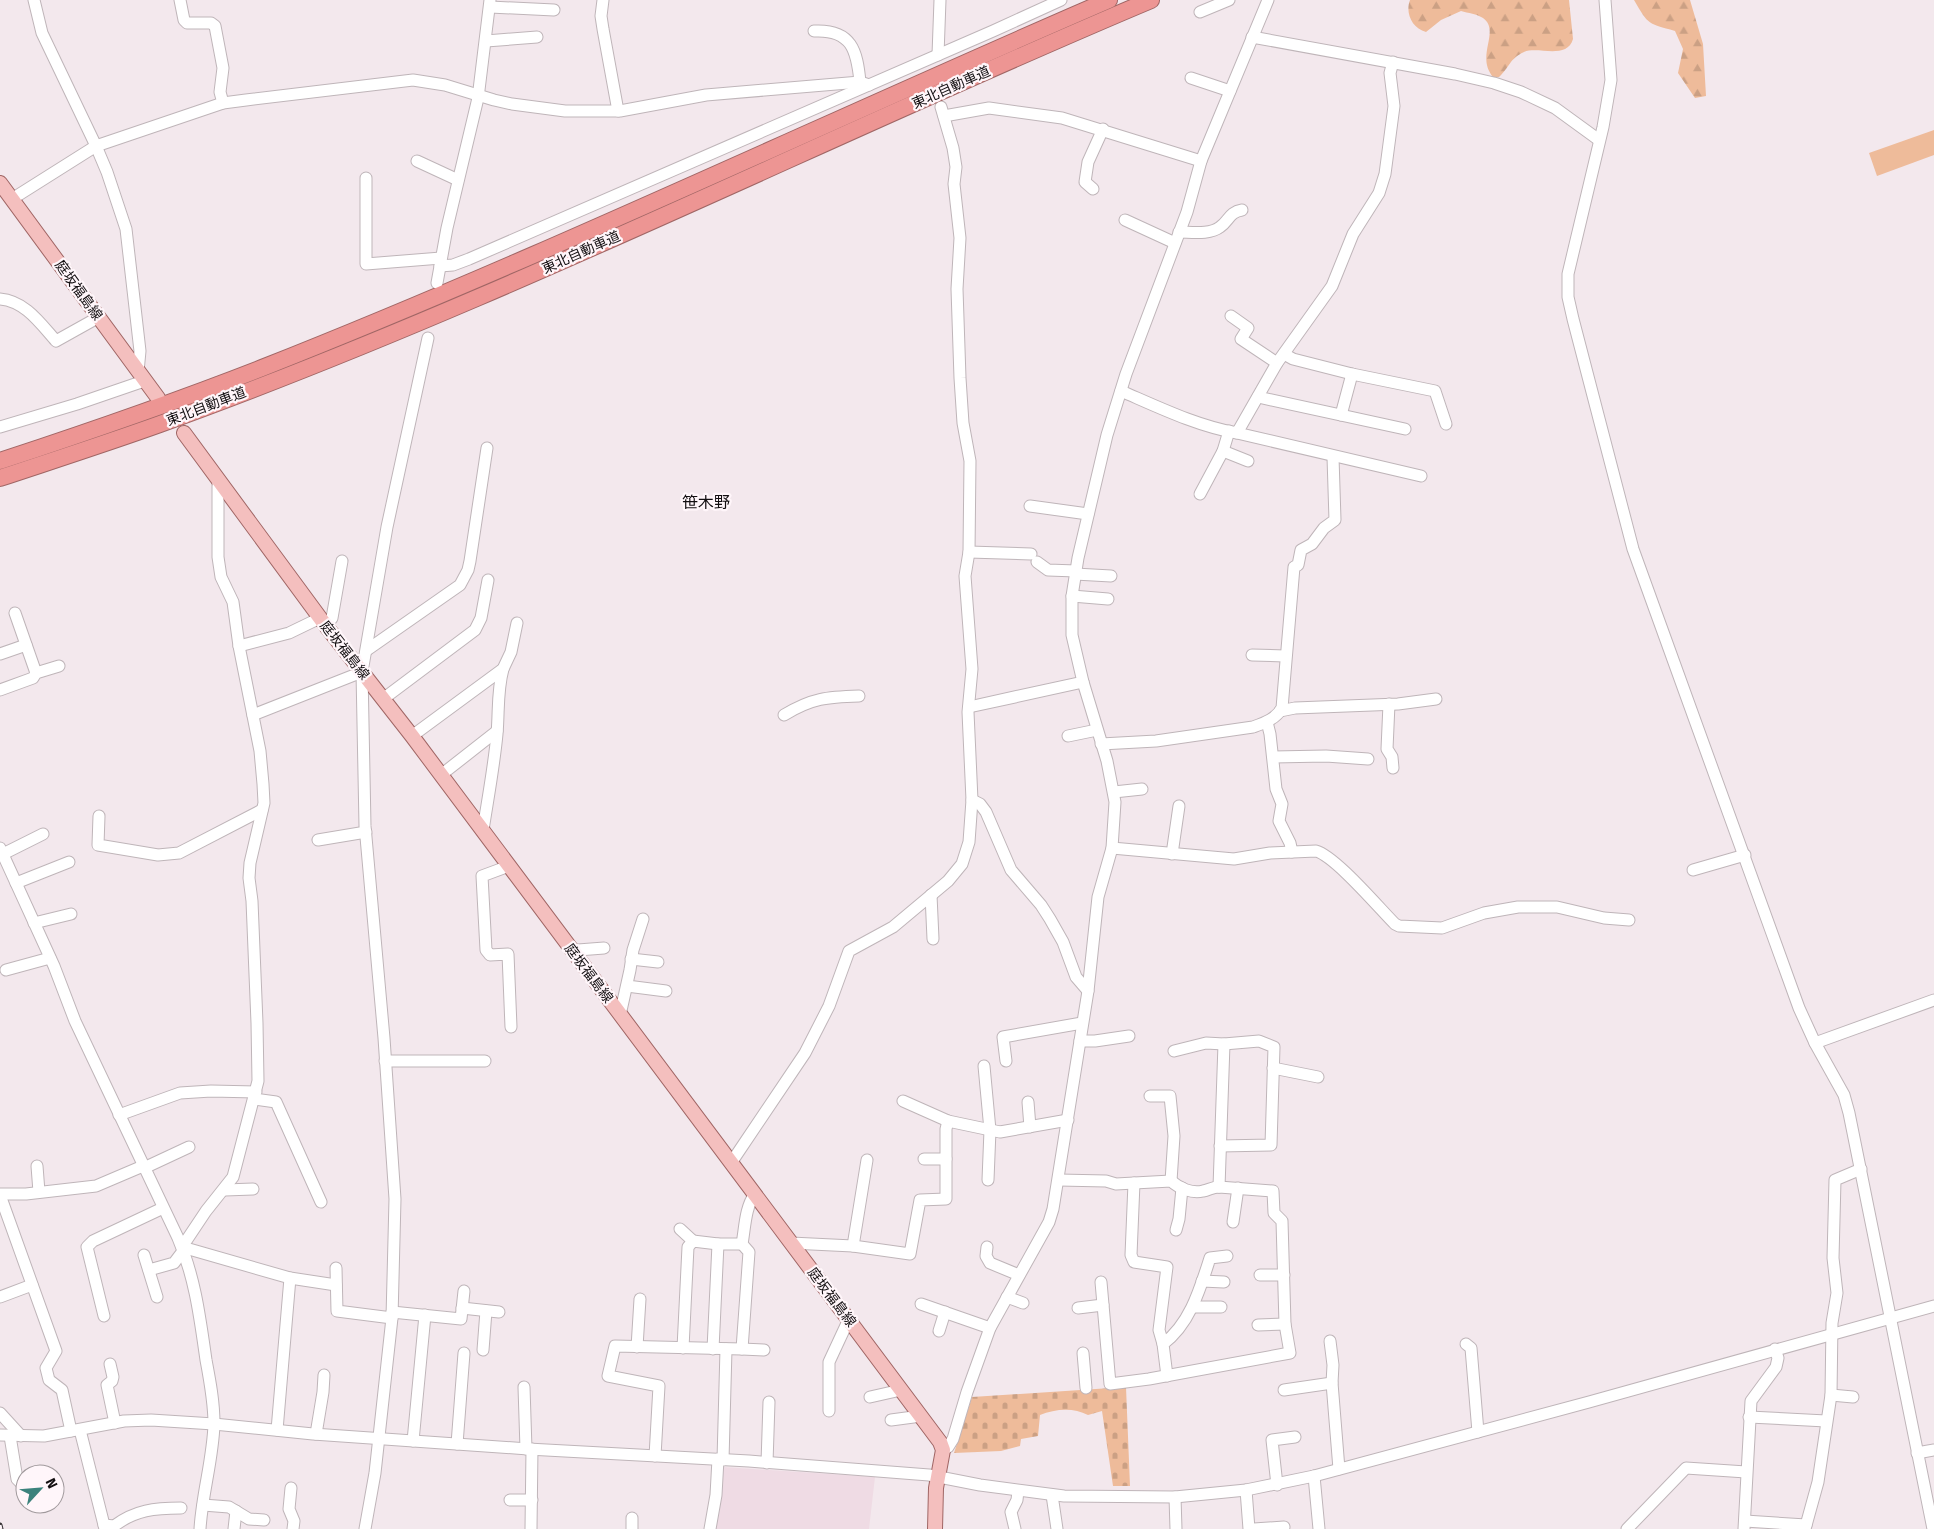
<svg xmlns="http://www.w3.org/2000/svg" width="1934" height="1529" font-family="'Fira Sans','Noto Sans JP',sans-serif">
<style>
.built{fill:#efdbe4}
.forest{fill:url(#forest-firs)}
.cemetery{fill:url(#cemetery-stones)}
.pitch{fill:#eebb9a}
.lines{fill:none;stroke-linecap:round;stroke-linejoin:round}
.minor-casing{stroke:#bfb5b9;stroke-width:13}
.major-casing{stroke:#a06665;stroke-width:16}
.highway-casing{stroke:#a06665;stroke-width:18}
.minor{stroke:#fff;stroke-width:11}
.major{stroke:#f4bfbe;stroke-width:14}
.highway{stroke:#ed9593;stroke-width:16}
.rail-casing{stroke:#363133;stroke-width:5}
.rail{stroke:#fff6fa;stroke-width:3;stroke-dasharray:9;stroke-linecap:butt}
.labels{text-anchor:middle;stroke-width:4.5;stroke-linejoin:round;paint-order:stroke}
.street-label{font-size:14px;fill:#120e10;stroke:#fff6fa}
.quarter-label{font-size:16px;fill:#120e10;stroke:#fff6fa}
</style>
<defs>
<pattern id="forest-firs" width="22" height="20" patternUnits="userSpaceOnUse" patternTransform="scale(1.25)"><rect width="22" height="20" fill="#eebb9a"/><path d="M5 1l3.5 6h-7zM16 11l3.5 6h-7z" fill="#cba084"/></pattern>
<pattern id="cemetery-stones" width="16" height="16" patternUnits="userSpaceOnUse" patternTransform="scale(1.25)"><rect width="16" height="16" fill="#eebb9a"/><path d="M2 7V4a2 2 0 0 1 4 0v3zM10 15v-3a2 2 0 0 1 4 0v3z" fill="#cba084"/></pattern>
</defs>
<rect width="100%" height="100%" fill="#f3e8ed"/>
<path class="built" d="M723,1467L875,1477L869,1529H713Z"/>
<g class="forest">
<path d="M1410,0H1569L1573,39C1567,60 1538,46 1524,52C1509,59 1510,67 1499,77H1493C1475,56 1501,31 1483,18C1477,14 1468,13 1461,11L1441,20L1426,32C1412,28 1405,13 1410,0Z"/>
<path d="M1634,0H1690L1703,44L1706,96L1695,98L1678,73L1683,49L1675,31C1648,23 1649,26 1634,0Z"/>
</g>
<path class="cemetery" d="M1126,1387L1130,1486H1113L1102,1411L1088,1415C1073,1407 1055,1409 1040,1415L1038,1436L1021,1439L1020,1446L1001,1451L954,1453L972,1397Z"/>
<path class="pitch" d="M1934,130V155L1877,176L1869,153Z"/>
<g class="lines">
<defs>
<g id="minor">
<path d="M34,0L42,33L96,146L107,172L126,229L140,351L138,372"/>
<path d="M180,0L184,20L187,23H211L215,26L223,68L220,92L223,103"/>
<path d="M603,0L601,16L603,29L618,111"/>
<path d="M1605,0L1611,80L1603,127L1568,274V297L1573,319L1633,549L1799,1008L1815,1043L1844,1095L1849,1113L1933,1529"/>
<path d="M490,7L554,10"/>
<path d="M1200,12L1229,0"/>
<path d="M814,31C852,29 857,51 860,82"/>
<path d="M1252,37L1455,74L1494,83L1521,92L1555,108L1599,140"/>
<path d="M486,41L537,37"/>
<path d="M938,55L940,0"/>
<path d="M1191,78L1230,91"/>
<path d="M944,116L989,108L1062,118L1201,161"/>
<path d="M417,161L458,180"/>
<path d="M366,178V264L441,258"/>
<path d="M1093,189L1085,182L1088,162L1103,129"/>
<path d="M12,199L96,146L223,103L246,100L413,80L445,85L494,100L512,104L565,111H620L706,95L860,82L869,85"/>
<path d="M1125,220L1175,243"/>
<path d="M1179,232C1191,232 1210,235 1220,227C1229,221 1229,212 1242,210"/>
<path d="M440,266L453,265L469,259L993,31L1061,0"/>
<path d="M437,283L447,228L478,98L490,0"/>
<path d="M0,299C25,301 40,323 56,341L99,317"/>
<path d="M1231,316L1248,328L1241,339L1277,363"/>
<path d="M1284,354L1293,359L1352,374L1435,391L1446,424"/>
<path d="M1121,391C1158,407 1197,426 1237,433L1277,363L1332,286L1353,234L1379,193L1385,174L1394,106L1390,73L1393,62"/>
<path d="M1258,397L1405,429"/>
<path d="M1341,415L1352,374"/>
<path d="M0,427L77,404L144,381"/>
<path d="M1237,433L1421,476"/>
<path d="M1223,451L1248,461"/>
<path d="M218,478V557L221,577L233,602L239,646L260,751L263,784L264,803L250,863L249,878L252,901L257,1023L258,1081L233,1177L206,1211L182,1247L290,1278L336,1285"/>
<path d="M1200,494L1223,451L1229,431"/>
<path d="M1030,506L1088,514"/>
<path d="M969,552L1031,554"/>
<path d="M1037,562L1048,570L1076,571"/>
<path d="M1075,574L1111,576"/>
<path d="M1072,596L1108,599"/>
<path d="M15,613L36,673"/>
<path d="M326,626L332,618L342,561"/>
<path d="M239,646L289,633L320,618"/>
<path d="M367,650L460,585L468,570L470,561L487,448"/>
<path d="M0,654L26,645"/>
<path d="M1252,655L1285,656"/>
<path d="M0,690L33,678L36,673L59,666"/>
<path d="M383,699L475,630L481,618L488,580"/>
<path d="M1389,704L1387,749L1392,757L1393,768"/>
<path d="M969,707L1083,682"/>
<path d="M1280,711L1295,708L1398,704L1436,699"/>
<path d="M253,715L362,672"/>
<path d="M784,715C812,698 827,697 859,696"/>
<path d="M1267,722L1270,734L1276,789L1282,804L1279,821L1290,843L1292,852"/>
<path d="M412,736L503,669L511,652L517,623"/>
<path d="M1068,736L1097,730"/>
<path d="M1101,744L1156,741L1253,727C1264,723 1276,719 1282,708L1294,567L1298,565L1301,550L1312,544L1324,528L1335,520L1333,457"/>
<path d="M1273,757L1326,756L1368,759"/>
<path d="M441,775L497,731"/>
<path d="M1114,792L1142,789"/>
<path d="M972,800L980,804L986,812L1011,870L1041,905L1050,919L1063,942L1076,977L1088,991"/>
<path d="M99,816L98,845L158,855L179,853L262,810"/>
<path d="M483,830C488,798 494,766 497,734C499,711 497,691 503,669"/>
<path d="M318,840L366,832"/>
<path d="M0,848L54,966L75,1021L178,1238C195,1277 200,1318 206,1360C210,1381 214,1402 214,1424C213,1459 202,1494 200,1529"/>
<path d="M1112,848L1234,859L1270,853L1316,851C1335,856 1379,908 1395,924L1399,926L1442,928L1484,913L1518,907H1557L1604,918L1629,920"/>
<path d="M3,854L43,834"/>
<path d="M1172,854L1179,806"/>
<path d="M509,866L482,876L486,950L490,955L508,954L511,1027"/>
<path d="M1693,870L1745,855"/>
<path d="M16,883L69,862"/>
<path d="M931,895L933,939"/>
<path d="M34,923L71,914"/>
<path d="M574,953L578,950L604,948"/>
<path d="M631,959L658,962"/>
<path d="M6,970L50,958"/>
<path d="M627,986L666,991"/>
<path d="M620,1015L630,970L633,950L643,919"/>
<path d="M1080,1041H1095L1129,1036"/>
<path d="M1815,1043L1934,1000"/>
<path d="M1174,1051L1206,1043L1224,1044L1259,1041L1274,1047L1271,1145L1220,1146"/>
<path d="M385,1061H485"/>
<path d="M1006,1061L1003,1037L1082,1023"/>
<path d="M984,1066L990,1130L988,1180"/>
<path d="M1273,1068L1318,1077"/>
<path d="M1150,1096H1170L1174,1136L1171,1181"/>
<path d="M254,1099L276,1102L321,1202"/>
<path d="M903,1101L948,1121L1000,1132L1068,1120"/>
<path d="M1028,1102L1030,1127"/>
<path d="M119,1115L180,1093L211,1091L256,1092"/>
<path d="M924,1159H946"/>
<path d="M731,1163L805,1053L829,1006L849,951L893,927L948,881L962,864L969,842L972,800L968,712L972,669L965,576L969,552L970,461L963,423L960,378L957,289L960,238L954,184L956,167L953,148L941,107"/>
<path d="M37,1166L39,1192"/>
<path d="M144,1168L189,1147"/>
<path d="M1059,1180L1106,1181L1116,1184L1171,1181C1179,1188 1192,1194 1203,1191C1209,1190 1212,1187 1219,1187L1273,1191L1274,1213L1282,1221L1285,1324L1290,1353L1149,1379L1110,1384L1101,1282"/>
<path d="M1134,1183L1131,1255L1134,1262L1167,1267L1159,1330L1163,1344"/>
<path d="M1219,1187L1224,1044"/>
<path d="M225,1190L253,1189"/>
<path d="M0,1194H26L96,1186L143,1166"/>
<path d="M0,1195L56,1351L46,1368L49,1380L62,1390L71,1431"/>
<path d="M1233,1222L1238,1188"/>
<path d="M680,1229L693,1241"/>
<path d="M1176,1230L1179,1219L1182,1188"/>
<path d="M791,1243L853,1246L910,1254L920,1200L946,1199V1129L948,1121"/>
<path d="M853,1246L867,1160"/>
<path d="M987,1247L986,1256L990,1263L1019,1275"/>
<path d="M144,1255L157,1297"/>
<path d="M336,1268L337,1311L392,1318"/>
<path d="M149,1270L174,1263L183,1251"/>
<path d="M1260,1275H1284"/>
<path d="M1202,1281L1224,1282"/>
<path d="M0,1297L32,1285"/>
<path d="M1007,1297L1023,1303"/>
<path d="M921,1304L990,1328"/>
<path d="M1193,1307H1221"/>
<path d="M462,1308L499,1312"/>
<path d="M1078,1308L1103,1305"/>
<path d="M392,1312L461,1319L464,1291"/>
<path d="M104,1316L87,1247L93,1241L163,1208"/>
<path d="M1258,1325L1285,1324"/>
<path d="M939,1331L945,1312"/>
<path d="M1330,1341L1333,1365L1332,1383L1339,1469"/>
<path d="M1466,1344L1471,1348L1478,1432"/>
<path d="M637,1347L640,1299"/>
<path d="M683,1348L688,1247L693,1241L718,1244H742"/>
<path d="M713,1349L718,1244"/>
<path d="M742,1349L764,1350"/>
<path d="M483,1350L486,1311"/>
<path d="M1083,1353L1086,1388"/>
<path d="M110,1364L113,1377L112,1381L107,1385L115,1423"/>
<path d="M1167,1376L1163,1344C1190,1324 1200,1289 1210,1258L1227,1256"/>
<path d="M524,1387L526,1449"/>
<path d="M1284,1390L1332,1383"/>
<path d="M1831,1395L1853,1397"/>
<path d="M870,1397L901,1390"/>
<path d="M829,1411V1362L849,1319"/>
<path d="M0,1413L21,1436"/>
<path d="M1749,1417L1826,1421"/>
<path d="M891,1420L921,1416"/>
<path d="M80,1430L105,1529"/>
<path d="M277,1430L290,1278"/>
<path d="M316,1434L323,1392L324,1375"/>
<path d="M0,1435L44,1436L124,1421L151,1420L214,1424L313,1434L528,1449L749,1461L929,1475L980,1485L1064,1496L1175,1497L1246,1490L1314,1476L1589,1402L1934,1306"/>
<path d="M10,1436L17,1479L23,1485"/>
<path d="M413,1441L425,1315"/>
<path d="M457,1444L464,1353"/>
<path d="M943,1450L948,1447L953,1439L967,1392L990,1328L1049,1222L1053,1209L1088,991L1098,897L1112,848L1115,802L1107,761L1083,682L1072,635V596L1078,558L1107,435L1126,374L1187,212L1201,161L1268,0"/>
<path d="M1917,1453L1934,1450"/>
<path d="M655,1456L659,1386L608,1376L615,1346L742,1349L749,1252L742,1244C745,1228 745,1207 755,1194"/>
<path d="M723,1460L726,1349"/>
<path d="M767,1463L769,1402"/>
<path d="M1314,1476L1319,1529"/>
<path d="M1277,1485L1272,1440L1295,1437"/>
<path d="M291,1488L289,1509L294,1521L293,1529"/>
<path d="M1246,1490L1249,1529"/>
<path d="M1052,1495L1057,1529"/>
<path d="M1175,1497L1176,1529"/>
<path d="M510,1500H532"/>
<path d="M203,1505L229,1507L249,1519L264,1520"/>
<path d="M1745,1521L1806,1525"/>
<path d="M104,1525L114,1526C135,1510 155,1508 181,1508"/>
<path d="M234,1529L236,1511"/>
<path d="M365,1529L375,1473L392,1318L395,1199L384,1038L365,826L362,672L387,527L428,338"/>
<path d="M531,1529L532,1449"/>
<path d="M632,1529V1518"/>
<path d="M710,1529L716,1495L718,1459"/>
<path d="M1015,1529L1011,1512L1017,1500L1018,1491"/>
<path d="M1254,1529L1284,1527"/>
<path d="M1627,1529L1686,1468L1746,1472"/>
<path d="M1744,1529L1751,1401L1776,1367L1778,1358L1775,1349"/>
<path d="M1805,1529L1818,1482L1831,1395L1832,1323L1837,1293L1833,1258L1835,1180L1861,1169"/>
</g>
<g id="major">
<path d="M0,183L158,398"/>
<path d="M184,433L326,626L412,736L940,1442L943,1450L936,1488L935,1529"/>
</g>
<g id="highway">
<path d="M0,461C88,432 175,402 262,368C548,255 826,122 1109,0"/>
<path d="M0,478C54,460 107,443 160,424C498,302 820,139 1151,0"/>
</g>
</defs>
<use href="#minor" class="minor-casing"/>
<use href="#major" class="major-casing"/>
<use href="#highway" class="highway-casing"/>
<use href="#minor" class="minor"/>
<use href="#major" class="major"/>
<use href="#highway" class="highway"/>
<defs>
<path id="rail" d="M0,1525L1,1529"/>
</defs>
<use href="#rail" class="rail-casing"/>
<use href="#rail" class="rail"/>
</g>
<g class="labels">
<g class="street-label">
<text transform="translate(951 87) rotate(-24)" y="5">東北自動車道</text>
<text transform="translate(581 252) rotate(-24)" y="5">東北自動車道</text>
<text transform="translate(79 290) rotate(54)" y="5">庭坂福島線</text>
<text transform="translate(206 406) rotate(-21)" y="5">東北自動車道</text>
<text transform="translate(345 650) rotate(52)" y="5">庭坂福島線</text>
<text transform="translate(589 973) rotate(53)" y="5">庭坂福島線</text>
<text transform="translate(832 1297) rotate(53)" y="5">庭坂福島線</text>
</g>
<g class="quarter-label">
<text x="706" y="508">笹木野</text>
</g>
</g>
<g transform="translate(40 1489) rotate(64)"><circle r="24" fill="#fff6fa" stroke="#a0999c"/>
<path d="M0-4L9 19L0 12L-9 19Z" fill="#3b827c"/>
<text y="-8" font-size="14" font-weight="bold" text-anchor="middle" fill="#120e10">N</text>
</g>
</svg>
